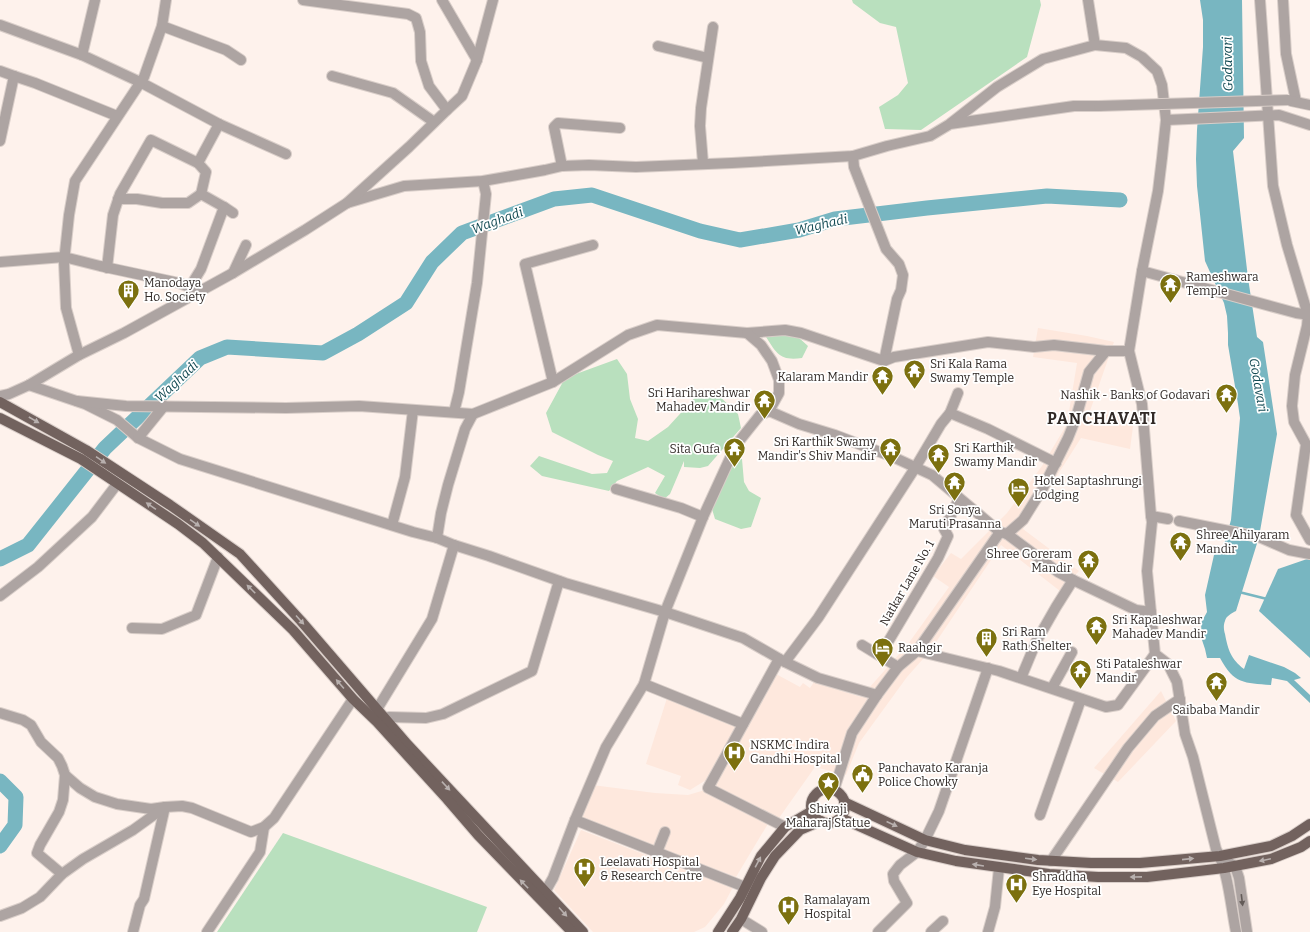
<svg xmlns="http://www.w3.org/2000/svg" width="1310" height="932" font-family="Bitter,serif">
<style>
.built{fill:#fee8dd}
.green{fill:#b9e0be}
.water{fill:#78b6c1}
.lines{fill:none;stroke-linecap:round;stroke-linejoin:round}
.stream{stroke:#78b6c1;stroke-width:2.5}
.river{stroke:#78b6c1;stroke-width:15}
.minor-casing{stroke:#d9cec9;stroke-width:12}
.major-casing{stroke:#d9cec9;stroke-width:12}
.minor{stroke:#ada4a2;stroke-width:10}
.major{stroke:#72625e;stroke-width:10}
.minor-bridge-casing{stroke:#d9cec9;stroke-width:12;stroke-linecap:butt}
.minor-bridge{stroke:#ada4a2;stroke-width:10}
.oneway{fill:#b8b0ae}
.oneway2{fill:#635b58}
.labels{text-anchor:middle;stroke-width:3.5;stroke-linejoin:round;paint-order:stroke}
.poi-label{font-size:12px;fill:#312a27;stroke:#fff;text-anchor:start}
.street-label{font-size:12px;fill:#312a27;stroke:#fff}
.water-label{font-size:13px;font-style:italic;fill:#104851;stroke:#fff}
.district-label{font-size:16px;font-weight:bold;letter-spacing:1px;fill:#312a27;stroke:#fff}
</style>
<rect width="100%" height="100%" fill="#fef2ec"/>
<g class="built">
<path d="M1038,328L1087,336L1114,342L1090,411L1134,419L1130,449L1081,438L1023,529L1079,571L1060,591L1001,545L930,651L907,677L859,743L846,775L815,767L779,818L714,786L776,674L800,687L803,683L810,688L814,682L861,697L908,644L949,587L933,576L951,553L961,559L1007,513L1042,466L1067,424L1077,363L1033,357Z"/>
<path d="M1161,691L1176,721L1118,782L1094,768Z"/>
<path d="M668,695L738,723L706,780L690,790L678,785L681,776L646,764Z"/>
<path d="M592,785L655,793L688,795L705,790L769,822L736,877L580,818Z"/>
<path d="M581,830L690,872L733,887L724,904L705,927L694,932H593L554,890Z"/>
</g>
<g class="green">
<path d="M852,0H1040L1041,5L1027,57L921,130L885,129L879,107L898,95L908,83L896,27L880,23L853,3Z"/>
<path d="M772,332L798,337L808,346L802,358C780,361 777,354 766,337Z"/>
<path d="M617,359L627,374L630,399L638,419L635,438L648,441L668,427L699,393L715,392L738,414L741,428L708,466L700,468L684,467V461L670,494L664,499L655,493L665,476L648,467L617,481L609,491L542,476L530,466L539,456L592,474L607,473L613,461L598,455L552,432L546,413L565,378Z"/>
<path d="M731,459H742L744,482L749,491L761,498L751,527L741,529L715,519L712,509Z"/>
<path d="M283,833L487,907L477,932H217Z"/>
</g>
<g class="water">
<path d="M1200,0H1242L1244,138L1233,151L1248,278L1257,337L1263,342L1277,434L1259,537L1236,611C1232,613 1226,616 1225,621C1223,626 1224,630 1225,634C1228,650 1231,659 1244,669L1249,655L1284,667L1295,673L1301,678L1294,680L1310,695V703L1287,681L1272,678L1271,685C1244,683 1234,684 1220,658H1207L1205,649L1202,640L1201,623L1207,612L1205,595L1214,555L1223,548L1231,520L1240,418L1238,404L1228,345V333L1227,316L1224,303L1205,261L1197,186L1196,159L1197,130L1203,47V20Z"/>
<path d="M1310,558V658L1259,611L1278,569Z"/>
</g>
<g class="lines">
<path class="stream" d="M1239,592L1267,599"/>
<g class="river">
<path d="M0,559L28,545L105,448L200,358L227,347L323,353L358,334L406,303L432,262L462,233L554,199L592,195L700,231L740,240L799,230L835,219L927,208L1047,196L1120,200"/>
<path d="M0,781L16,797L15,825L0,846"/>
</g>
<defs>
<g id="minor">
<path d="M303,0L408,14L416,18L420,32L421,61L429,86L447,110"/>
<path d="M442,0L477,60"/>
<path d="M1088,0L1095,45L1126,48L1142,57L1157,71L1162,85L1166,120L1162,158L1158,191L1142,271L1129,351L1142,404L1151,516L1152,522L1147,571L1155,654L1168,664L1177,682L1185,734L1193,757L1216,849C1228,870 1231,908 1236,932"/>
<path d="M1260,0L1273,186L1287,245L1308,315L1307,326L1295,375L1292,406L1294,422L1306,444L1296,515L1310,540"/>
<path d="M1283,0L1286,54L1296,101"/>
<path d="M0,25L82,55L140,82L219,124L286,154"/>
<path d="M162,26L226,50L241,60"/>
<path d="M658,46L708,58"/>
<path d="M82,55L95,0"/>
<path d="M0,71L14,76L0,141"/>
<path d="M14,76L35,83L117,116"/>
<path d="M332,76L393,93L434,122"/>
<path d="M1291,101L1310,105"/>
<path d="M1166,120L1279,115L1310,125"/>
<path d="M951,123L997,87L1043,59L1095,45"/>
<path d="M853,156L854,167L886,249L899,264L903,275L901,290L897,299L884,361"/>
<path d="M198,163L219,124"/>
<path d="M703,163L700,126L701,108L713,27"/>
<path d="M562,166L554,127L558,123L620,128"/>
<path d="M118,199H137L162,203H188L201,194L224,207L201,269L190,287"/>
<path d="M347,203L404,186L483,181L545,170L562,166L589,165L636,167L732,163L853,156L887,146L930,136L950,124L1074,106H1099"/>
<path d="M224,207L233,213"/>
<path d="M0,262L64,257L100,266L179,283L190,287L196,293"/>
<path d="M107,268L113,215L120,194L151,140L198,163L206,172L201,194"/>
<path d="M1142,271L1296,313L1310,315"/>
<path d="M233,273L246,245"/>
<path d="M79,355L66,308L64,262L69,215L75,181L144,77L162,26L166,0"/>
<path d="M553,382L525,264L593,245"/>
<path d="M29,385L85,404L117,420L138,438L180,459L413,532L437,538L454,545L489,556L565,583L665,612L743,638L785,662L818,678L877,695"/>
<path d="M0,396L9,394L29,385L79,355L124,333L233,273L305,230L347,203L409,147L447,110L462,96L477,60L493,0"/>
<path d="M77,401L126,406L286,408L359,406L473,414L553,382L628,335L657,325L747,333L785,330L801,333L884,361L894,357L988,342L1034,347L1054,345L1106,351H1129"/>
<path d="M769,411L799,424L835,435L893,457L932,475L1000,532"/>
<path d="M454,412L459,392L477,283L486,194L483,181"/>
<path d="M950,413L988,429L1056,463"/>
<path d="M138,438L164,406"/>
<path d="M616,489L681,508L703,517"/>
<path d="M1151,516L1168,519"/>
<path d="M1179,521L1259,537L1289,550L1310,554"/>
<path d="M392,525L405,477L413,410"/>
<path d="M1007,534L1023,520L1043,488L1068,438L1076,418L1089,372L1106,351"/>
<path d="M437,538L441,513L448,485L465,429L473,414"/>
<path d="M0,596L38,567L92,517L117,484"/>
<path d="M132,628L162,629L196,615L218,557"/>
<path d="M862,645L898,667"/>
<path d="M917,651L1000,532L1007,534L1058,572L1073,580L1136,610L1151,612"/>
<path d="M876,653L880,648L885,647L938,558L948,536L944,529L959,499"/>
<path d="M779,659L708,788L785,827"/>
<path d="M785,662L818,618L915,468L941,424L950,413L958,393"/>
<path d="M1021,678L1036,642L1056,607L1073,580"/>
<path d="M644,684L743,724"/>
<path d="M1052,688L1072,652"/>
<path d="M0,713L23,720L31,725L41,742L58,758L62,766L65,775L63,800L59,812L40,845L37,853L62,874"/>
<path d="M371,714L379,706L432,619L454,545"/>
<path d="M379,721L389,717L426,718L443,714L532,671L559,581"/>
<path d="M65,775L80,788L95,797L117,804L151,809L165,807L144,899L140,905L133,932"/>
<path d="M834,790L852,733L877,695L898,667L917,651L999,671L1106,707L1118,705L1155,654"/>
<path d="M1040,815L1081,699"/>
<path d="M575,820L745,887"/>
<path d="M657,852L665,832"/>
<path d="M1051,861L1128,748L1155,716L1180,699"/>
<path d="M1228,862L1235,866L1239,878L1247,932"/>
<path d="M545,892L553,878L575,820L606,747L644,684L665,612L703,517L736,445L760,415L769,411L779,393V380L772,361L761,345L747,333"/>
<path d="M0,916L22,908L40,897L62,874L83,859L133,830L165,807L182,806L192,808L251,832L264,827L274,818L353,699"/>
<path d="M741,919L762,932"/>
<path d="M207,932L260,852L264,827"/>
<path d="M878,932L907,903L894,881L893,874L900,865L917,852L925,840L939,811L988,668"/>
<path d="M931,932L943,921"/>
<path d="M988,932L995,907L999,868"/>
</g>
<g id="major">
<path d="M0,402L86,450L170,505L240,554L301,621L407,744L583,932"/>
<path d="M0,418L81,459L178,524L203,543L293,630L353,699L377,722L447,799L478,835L572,932"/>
<circle cx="828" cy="806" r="17"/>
<path d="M844,802L925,840L965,850L1038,860L1091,863H1140L1220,856L1271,846L1292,836L1310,824"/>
<path d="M841,818L917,852L956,861L1049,874L1098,877H1147L1224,868L1271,859L1301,847L1310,841"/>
<path d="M718,932L740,898L761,856L785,827L812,811"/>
<path d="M732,932L741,919L761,878L775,856L800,830L821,821"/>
</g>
</defs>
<use href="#minor" class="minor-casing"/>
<use href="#major" class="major-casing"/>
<use href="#minor" class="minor"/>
<use href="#major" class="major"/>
<defs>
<path id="minor-bridge" d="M1099,106L1288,100"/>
</defs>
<use href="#minor-bridge" class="minor-bridge-casing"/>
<use href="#minor-bridge" class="minor-bridge"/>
</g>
<defs><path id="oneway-solid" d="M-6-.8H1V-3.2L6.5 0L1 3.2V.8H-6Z"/></defs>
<g class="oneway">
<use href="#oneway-solid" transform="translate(34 420) rotate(30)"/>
<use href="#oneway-solid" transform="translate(101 460) rotate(34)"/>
<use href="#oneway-solid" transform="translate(151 506) rotate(-146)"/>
<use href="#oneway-solid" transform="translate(195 523) rotate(35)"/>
<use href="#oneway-solid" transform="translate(251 589) rotate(-135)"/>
<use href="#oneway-solid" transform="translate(300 620) rotate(48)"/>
<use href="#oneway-solid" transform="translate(340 684) rotate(-131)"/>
<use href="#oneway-solid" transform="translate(446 786) rotate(47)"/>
<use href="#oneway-solid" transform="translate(892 824) rotate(25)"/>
<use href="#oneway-solid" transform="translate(1031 859) rotate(7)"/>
<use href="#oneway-solid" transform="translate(1188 859) rotate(-6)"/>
<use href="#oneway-solid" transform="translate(1265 860) rotate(168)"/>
<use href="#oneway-solid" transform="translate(758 862) rotate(-62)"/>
<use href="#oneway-solid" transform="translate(978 865) rotate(-171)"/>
<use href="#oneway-solid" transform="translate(1136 877) rotate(179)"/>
<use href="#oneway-solid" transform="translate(524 884) rotate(-134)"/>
<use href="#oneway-solid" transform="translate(563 912) rotate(48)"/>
</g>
<use class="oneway2" href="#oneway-solid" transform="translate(1242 900) rotate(83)"/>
<defs>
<symbol id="temple-pin" viewBox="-11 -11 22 30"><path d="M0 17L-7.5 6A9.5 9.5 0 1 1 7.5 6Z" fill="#7c700f" stroke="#fff"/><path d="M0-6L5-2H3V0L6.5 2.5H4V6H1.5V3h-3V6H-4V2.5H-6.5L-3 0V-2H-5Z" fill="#fff"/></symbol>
<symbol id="building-pin" viewBox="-11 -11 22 30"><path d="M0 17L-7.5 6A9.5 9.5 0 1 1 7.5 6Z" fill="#7c700f" stroke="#fff"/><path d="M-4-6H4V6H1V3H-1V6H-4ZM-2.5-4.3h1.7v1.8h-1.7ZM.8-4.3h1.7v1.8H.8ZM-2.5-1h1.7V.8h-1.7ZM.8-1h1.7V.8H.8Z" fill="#fff"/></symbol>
<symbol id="hotel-pin" viewBox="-11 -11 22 30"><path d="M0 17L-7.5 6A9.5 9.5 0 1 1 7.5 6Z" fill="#7c700f" stroke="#fff"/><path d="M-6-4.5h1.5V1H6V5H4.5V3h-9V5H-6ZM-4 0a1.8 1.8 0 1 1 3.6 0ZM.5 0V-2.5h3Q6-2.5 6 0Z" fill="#fff"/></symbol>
<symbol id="hospital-pin" viewBox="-11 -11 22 30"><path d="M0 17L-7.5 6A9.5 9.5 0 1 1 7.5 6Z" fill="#7c700f" stroke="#fff"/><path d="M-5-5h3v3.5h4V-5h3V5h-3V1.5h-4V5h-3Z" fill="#fff"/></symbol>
<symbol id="civic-pin" viewBox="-11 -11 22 30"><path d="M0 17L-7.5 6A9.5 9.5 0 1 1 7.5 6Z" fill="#7c700f" stroke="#fff"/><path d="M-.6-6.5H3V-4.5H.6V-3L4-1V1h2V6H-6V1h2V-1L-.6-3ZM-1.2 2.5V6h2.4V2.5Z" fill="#fff"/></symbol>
<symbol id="sight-pin" viewBox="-11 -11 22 30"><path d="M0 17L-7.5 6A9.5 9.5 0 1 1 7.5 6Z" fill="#7c700f" stroke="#fff"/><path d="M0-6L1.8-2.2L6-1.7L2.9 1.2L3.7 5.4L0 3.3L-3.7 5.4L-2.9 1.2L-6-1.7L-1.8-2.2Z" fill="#fff"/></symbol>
</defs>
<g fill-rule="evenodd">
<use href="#temple-pin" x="1158" y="272" width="25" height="34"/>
<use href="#building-pin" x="116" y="278" width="25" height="34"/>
<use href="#temple-pin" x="902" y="358" width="25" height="34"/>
<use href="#temple-pin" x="870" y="364" width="25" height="34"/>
<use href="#temple-pin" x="1214" y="382" width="25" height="34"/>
<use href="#temple-pin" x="752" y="388" width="25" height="34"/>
<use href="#temple-pin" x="722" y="436" width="25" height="34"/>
<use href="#temple-pin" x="878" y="436" width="25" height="34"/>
<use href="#temple-pin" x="926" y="442" width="25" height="34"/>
<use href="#temple-pin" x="942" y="470" width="25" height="34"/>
<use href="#hotel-pin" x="1006" y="476" width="25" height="34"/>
<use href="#temple-pin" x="1168" y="530" width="25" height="34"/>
<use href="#temple-pin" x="1076" y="548" width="25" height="34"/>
<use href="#temple-pin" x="1084" y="614" width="25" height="34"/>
<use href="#building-pin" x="974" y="626" width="25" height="34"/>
<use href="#hotel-pin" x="870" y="636" width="25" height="34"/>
<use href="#temple-pin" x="1068" y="658" width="25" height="34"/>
<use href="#temple-pin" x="1204" y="670" width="25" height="34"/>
<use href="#hospital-pin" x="722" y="740" width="25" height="34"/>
<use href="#civic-pin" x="850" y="762" width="25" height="34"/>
<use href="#sight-pin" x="816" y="770" width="25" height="34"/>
<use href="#hospital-pin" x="572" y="856" width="25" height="34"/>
<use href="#hospital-pin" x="1004" y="872" width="25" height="34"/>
<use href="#hospital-pin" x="776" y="894" width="25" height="34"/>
</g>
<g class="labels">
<g class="poi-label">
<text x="1186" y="281">Rameshwara<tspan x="1186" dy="14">Temple</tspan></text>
<text x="144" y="287">Manodaya<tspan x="144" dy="14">Ho. Society</tspan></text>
<text x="930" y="368">Sri Kala Rama<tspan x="930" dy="14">Swamy Temple</tspan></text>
<text x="868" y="381" text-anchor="end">Kalaram Mandir</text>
<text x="750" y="397" text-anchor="end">Sri Harihareshwar<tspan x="750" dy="14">Mahadev Mandir</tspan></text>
<text x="1210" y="399" text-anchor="end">Nashik - Banks of Godavari</text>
<text x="876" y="446" text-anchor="end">Sri Karthik Swamy<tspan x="876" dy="14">Mandir's Shiv Mandir</tspan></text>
<text x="954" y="452">Sri Karthik<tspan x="954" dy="14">Swamy Mandir</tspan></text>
<text x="720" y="453" text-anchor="end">Sita Gufa</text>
<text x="1034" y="485">Hotel Saptashrungi<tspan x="1034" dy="14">Lodging</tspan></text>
<text x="955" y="514" text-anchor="middle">Sri Sonya<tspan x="955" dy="14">Maruti Prasanna</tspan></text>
<text x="1196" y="539">Shree Ahilyaram<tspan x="1196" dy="14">Mandir</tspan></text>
<text x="1072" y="558" text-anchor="end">Shree Goreram<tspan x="1072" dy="14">Mandir</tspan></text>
<text x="1112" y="624">Sri Kapaleshwar<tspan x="1112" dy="14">Mahadev Mandir</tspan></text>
<text x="1002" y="636">Sri Ram<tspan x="1002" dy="14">Rath Shelter</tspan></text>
<text x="898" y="652">Raahgir</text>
<text x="1096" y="668">Sti Pataleshwar<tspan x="1096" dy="14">Mandir</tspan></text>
<text x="1216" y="714" text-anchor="middle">Saibaba Mandir</text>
<text x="750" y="749">NSKMC Indira<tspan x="750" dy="14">Gandhi Hospital</tspan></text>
<text x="878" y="772">Panchavato Karanja<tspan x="878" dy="14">Police Chowky</tspan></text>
<text x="828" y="813" text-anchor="middle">Shivaji<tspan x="828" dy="14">Maharaj Statue</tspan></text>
<text x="600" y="866">Leelavati Hospital<tspan x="600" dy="14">&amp; Research Centre</tspan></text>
<text x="1032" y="881">Shraddha<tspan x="1032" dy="14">Eye Hospital</tspan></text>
<text x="804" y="904">Ramalayam<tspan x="804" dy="14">Hospital</tspan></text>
</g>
<g class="street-label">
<text transform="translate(907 583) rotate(-60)" y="4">Natkar Lane No. 1</text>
</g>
<g class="water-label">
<text transform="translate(1227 64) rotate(-91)" y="5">Godavari</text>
<text transform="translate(497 220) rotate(-20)" y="5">Waghadi</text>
<text transform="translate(821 224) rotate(-13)" y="5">Waghadi</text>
<text transform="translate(176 381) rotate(-43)" y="5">Waghadi</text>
<text transform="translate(1259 385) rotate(80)" y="5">Godavari</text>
</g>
<g class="district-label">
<text x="1102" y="424">PANCHAVATI</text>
</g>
</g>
</svg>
